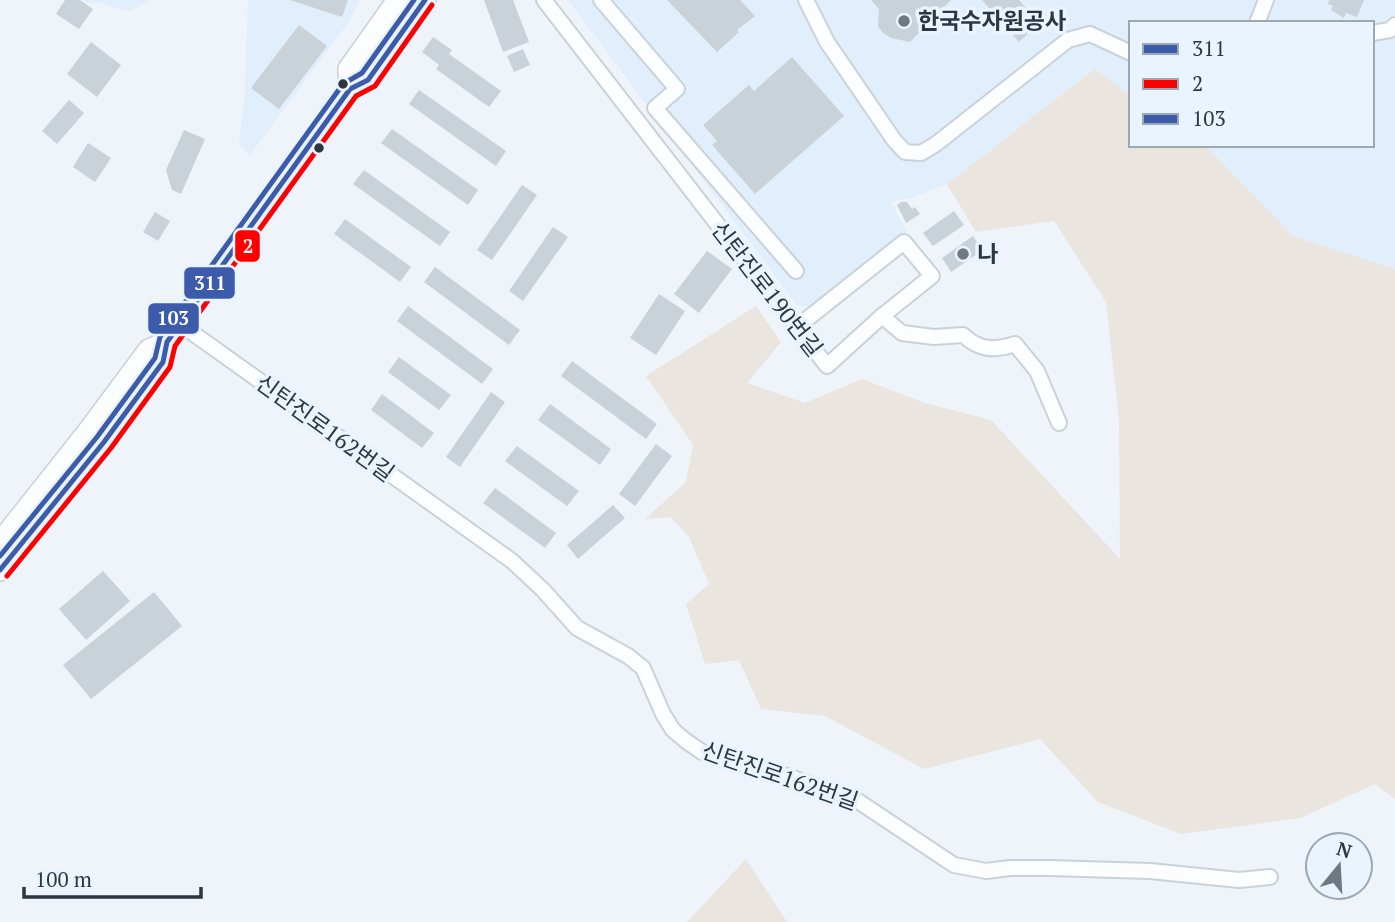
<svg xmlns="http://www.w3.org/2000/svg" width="1395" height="922" font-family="'PT Serif','Noto Sans KR',serif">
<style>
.built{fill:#e1eefb}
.green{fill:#eae5de}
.building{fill:#cad2d9}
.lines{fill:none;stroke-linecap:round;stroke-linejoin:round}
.street-casing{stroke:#cad2d9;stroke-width:18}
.primary-casing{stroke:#cad2d9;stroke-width:24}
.street{stroke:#fcfdfe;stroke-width:14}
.primary{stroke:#fcfdfe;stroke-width:21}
.bus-1-casing{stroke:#e9f4fe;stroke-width:10}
.bus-2-casing{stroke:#e9f4fe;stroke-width:10}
.bus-3-casing{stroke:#e9f4fe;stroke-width:10}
.bus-1{stroke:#3d5bab;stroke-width:5}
.bus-2{stroke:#f00;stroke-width:5}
.bus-3{stroke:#3d5bab;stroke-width:5}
.poi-dot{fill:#707981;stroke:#e9f4fe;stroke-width:2.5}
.bus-dot{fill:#2c3740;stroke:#e9f4fe;stroke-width:2.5}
.labels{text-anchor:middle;stroke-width:7;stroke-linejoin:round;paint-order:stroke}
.poi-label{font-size:23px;font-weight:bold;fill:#2c3740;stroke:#e9f4fe;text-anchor:start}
.street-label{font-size:23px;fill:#2c3740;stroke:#e9f4fe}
.line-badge{stroke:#e9f4fe;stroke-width:2.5}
.badge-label{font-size:19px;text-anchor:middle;font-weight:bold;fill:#fff}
</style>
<rect width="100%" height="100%" fill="#eef4f9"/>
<g class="built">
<path d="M83,0H149L129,12L97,2L93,5Z"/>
<path d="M248,0H359L350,20L250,155L239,144L245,91Z"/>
<path d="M568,0H1395V269L1293,236L1205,145H1372V23H1131V96L1093,69L947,184L911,198L891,202L907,232L817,308L797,305Z"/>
</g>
<g class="green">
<path d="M1094,69L1131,96V145H1205L1293,236L1395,269V799L1375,784L1300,818L1181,834L1098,802L1040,739L924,769L825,716L761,709L739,660L705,664L686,604L709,584L689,537L671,517L645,519L686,482L693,445L646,376L756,306L781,342L747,383L805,403L862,379L925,403L991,420L1120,559L1119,420L1106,302L1054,221L976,232L947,184Z"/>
<path d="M746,859L787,922H687Z"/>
</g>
<g class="building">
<path d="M65,0H80L93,9L79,29L56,14Z"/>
<path d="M290,0H348L342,17Z"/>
<path d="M484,0H513L529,42L503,52Z"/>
<path d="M667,0H740L755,16L737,30L739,32L717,52Z"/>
<path d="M871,0H951L910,42L891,38L883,33L878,26L879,9Z"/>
<path d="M982,0H1019L1040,23L1019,42Z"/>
<path d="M1329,0H1364L1357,17L1346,13L1344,18L1331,10L1333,6L1328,4Z"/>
<path d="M299,25L327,46L279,109L251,88Z"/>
<path d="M433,37L452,50L449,54L501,91L489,107L436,69L439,65L422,52Z"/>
<path d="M91,42L121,65L97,97L67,74Z"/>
<path d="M523,49L530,65L514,72L507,56Z"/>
<path d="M792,57L844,116L755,194L712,145L717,141L703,125L749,85L754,91Z"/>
<path d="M419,90L506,151L496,166L409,104Z"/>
<path d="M69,100L84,113L57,144L42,131Z"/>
<path d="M392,129L478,190L468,205L381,143Z"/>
<path d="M184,130L205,139L181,194L172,190L166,170Z"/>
<path d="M88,143L111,158L95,182L73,167Z"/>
<path d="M364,170L450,232L440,246L353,184Z"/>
<path d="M522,185L537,195L492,260L477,250Z"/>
<path d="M901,202H907L912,209L915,207L920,214L906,223L897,205Z"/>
<path d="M954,211L964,225L933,246L923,233Z"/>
<path d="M155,212L170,221L158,241L143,232Z"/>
<path d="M345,219L411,267L400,282L334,234Z"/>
<path d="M553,227L568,237L523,301L509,291Z"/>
<path d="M973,236L983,250L951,272L942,258Z"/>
<path d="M707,251L732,269L699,313L674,294Z"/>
<path d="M435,267L520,330L509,345L424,282Z"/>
<path d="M659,294L685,311L656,355L630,338Z"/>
<path d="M408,306L493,369L482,384L397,321Z"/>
<path d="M399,357L451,395L439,410L388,372Z"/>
<path d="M572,361L657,424L646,439L561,376Z"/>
<path d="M491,392L505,402L460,467L446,457Z"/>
<path d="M382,394L434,433L422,448L371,410Z"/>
<path d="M550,404L611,449L600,465L538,420Z"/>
<path d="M656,444L672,456L635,506L619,494Z"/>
<path d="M517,446L579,491L567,506L505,461Z"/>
<path d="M495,488L556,533L545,548L483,503Z"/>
<path d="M613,505L625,518L578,559L567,545Z"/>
<path d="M103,571L130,601L86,640L59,609Z"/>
<path d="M154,592L182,626L91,699L63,665Z"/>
</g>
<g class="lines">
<defs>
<g id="street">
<path d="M544,0L827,366L882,316L902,333L934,337L963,335C979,350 994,351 1015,344L1037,371L1059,423"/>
<path d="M601,0L677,89L655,108L796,271"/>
<path d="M806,0L827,42L894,140L905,152L921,153L936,144L1068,40L1090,34L1131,53"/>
<path d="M1257,23L1266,0"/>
<path d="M1372,33L1390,30L1395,25"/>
<path d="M180,324L512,561L543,590L577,628L628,656L643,668L663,714L673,730L686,741L702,752L722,759L763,768L855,799L954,865L986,871L1010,868H1049L1150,871L1239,880L1270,877"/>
<path d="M797,327L904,242L932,276L882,316"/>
</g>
<g id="primary">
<path d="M350,89L349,69L398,0"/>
<path d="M0,543L88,432L149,350L167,342"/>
<path d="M0,570L104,442L163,362L167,342L350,89L368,80L425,0"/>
</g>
</defs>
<use href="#street" class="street-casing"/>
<use href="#primary" class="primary-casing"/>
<use href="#street" class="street"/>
<use href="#primary" class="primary"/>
<defs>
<path id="bus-1" d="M0,570L104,442L163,362L167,342L350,89L368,80L425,0"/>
<path id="bus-2" d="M7,576L111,448L170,367L175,346L356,96L375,86L432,5"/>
<path id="bus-3" d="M0,556L97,437L155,358L160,337L343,84L362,73L414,0"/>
</defs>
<use href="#bus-1" class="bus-1-casing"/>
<use href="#bus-2" class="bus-2-casing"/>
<use href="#bus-3" class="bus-3-casing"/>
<use href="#bus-1" class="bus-1"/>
<use href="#bus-2" class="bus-2"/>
<use href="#bus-3" class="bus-3"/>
</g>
<g class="poi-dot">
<circle cx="904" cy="21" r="7"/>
<circle cx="963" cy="254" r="7"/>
</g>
<g class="bus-dot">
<circle cx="343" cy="84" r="6"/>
<circle cx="319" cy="148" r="6"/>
</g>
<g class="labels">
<g class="poi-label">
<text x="918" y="29">한국수자원공사</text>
<text x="977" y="262">나</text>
</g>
<g class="street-label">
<text transform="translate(767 289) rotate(52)" y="8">신탄진로190번길</text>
<text transform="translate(325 428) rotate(36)" y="8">신탄진로162번길</text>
<text transform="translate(780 776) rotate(19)" y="8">신탄진로162번길</text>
</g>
</g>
<g class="line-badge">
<rect x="234" y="229" width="27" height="34" rx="7" fill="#f00"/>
<rect x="183" y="266" width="53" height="34" rx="7" fill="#3d5bab"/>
<rect x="147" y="302" width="53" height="33" rx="7" fill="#3d5bab"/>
</g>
<g class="badge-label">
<text x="248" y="253">2</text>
<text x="210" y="290">311</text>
<text x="173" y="325">103</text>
</g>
<rect x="1129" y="21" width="245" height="126" fill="#e9f4fe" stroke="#9da8b2" stroke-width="2"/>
<rect x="1143" y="44" width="35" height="10" fill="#3d5bab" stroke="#9da8b2" stroke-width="2"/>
<text x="1192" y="56" font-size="21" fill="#2c3740">311</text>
<rect x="1143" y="79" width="35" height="10" fill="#ff0000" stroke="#9da8b2" stroke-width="2"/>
<text x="1192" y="91" font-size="21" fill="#2c3740">2</text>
<rect x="1143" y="114" width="35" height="10" fill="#3d5bab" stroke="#9da8b2" stroke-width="2"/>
<text x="1192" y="126" font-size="21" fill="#2c3740">103</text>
<g transform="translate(1339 866) rotate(18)"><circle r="33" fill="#e9f4fe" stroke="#9da8b2" stroke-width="2"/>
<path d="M0-5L12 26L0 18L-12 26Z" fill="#707981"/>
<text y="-10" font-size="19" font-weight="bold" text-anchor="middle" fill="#2c3740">N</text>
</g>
<path d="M24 887v10h177v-10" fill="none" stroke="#2c3740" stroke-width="3.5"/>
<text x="35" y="887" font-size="21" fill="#2c3740" stroke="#e9f4fe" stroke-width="5" paint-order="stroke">100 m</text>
</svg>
